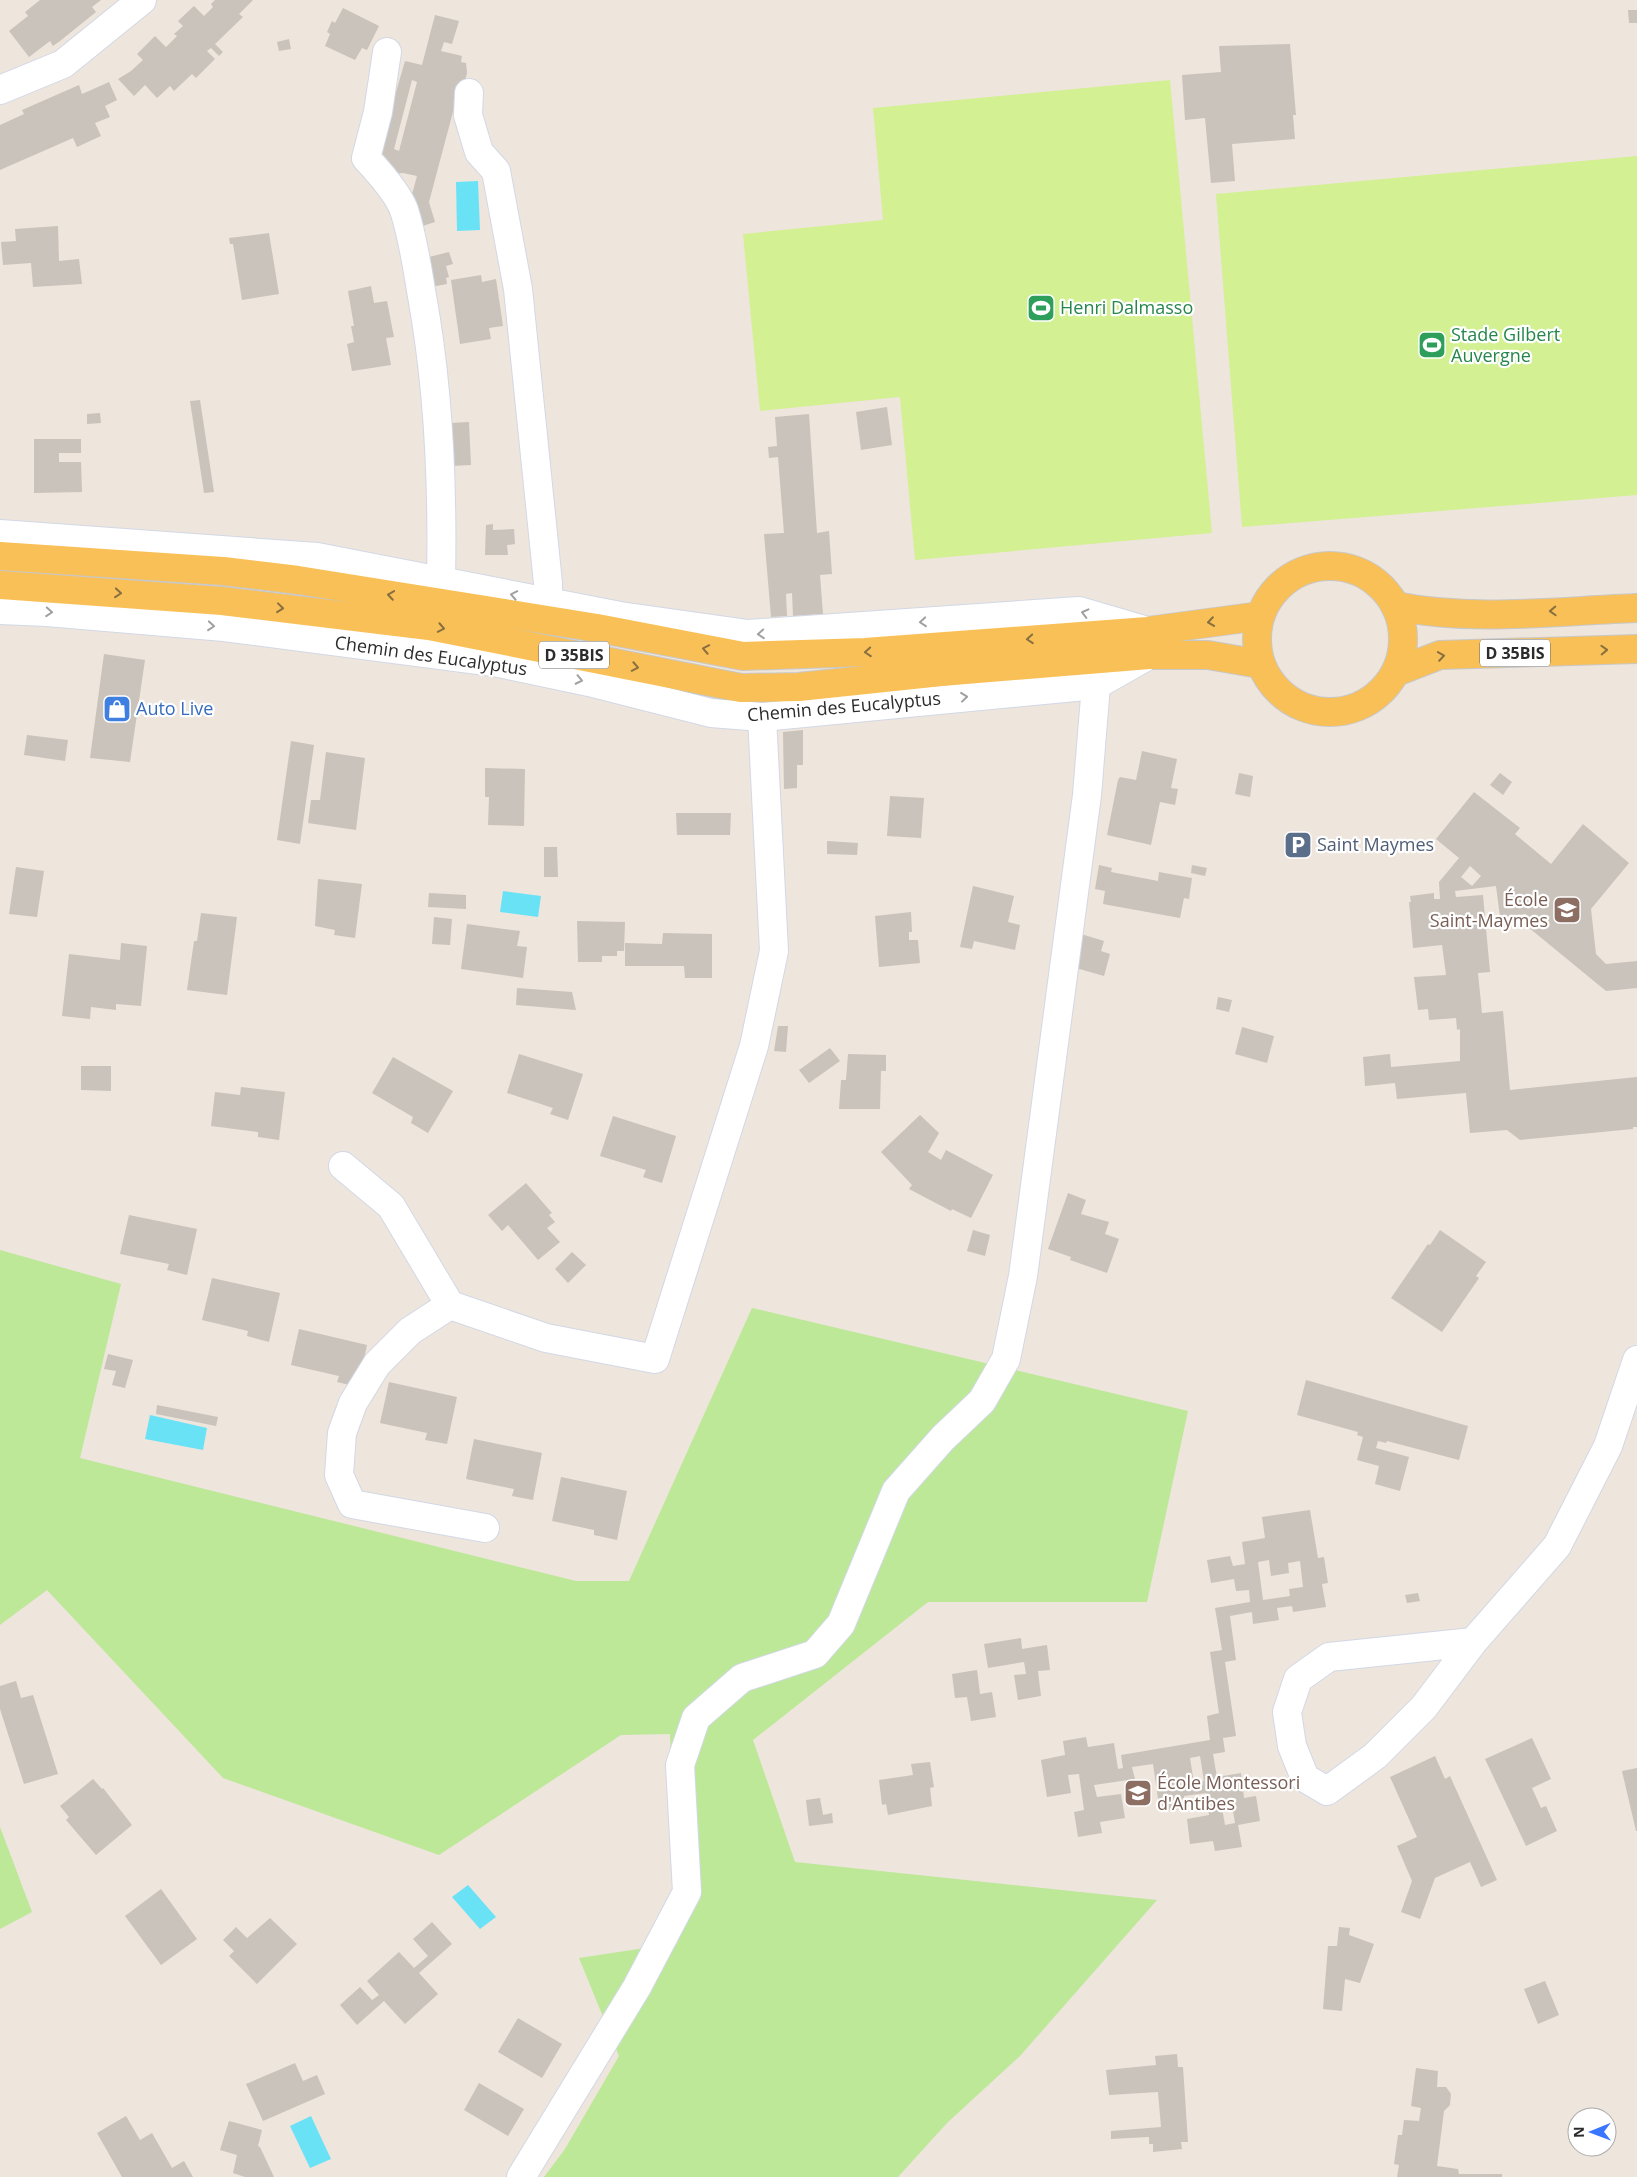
<svg xmlns="http://www.w3.org/2000/svg" width="1637" height="2177" font-family="'Open Sans',sans-serif">
<style>
.green{fill:#bce897}
.pitch{fill:#d3f092}
.water{fill:#6ae2f6}
.building{fill:#c9c3bc;fill-rule:evenodd}
.lines{fill:none;stroke-linecap:round;stroke-linejoin:round}
.minor-casing{stroke:#d2d8e5;stroke-width:30}
.major-casing{stroke:#c8c8c8;stroke-width:30}
.minor{stroke:#fff;stroke-width:28}
.major{stroke:#f9c057;stroke-width:28}
.oneway{stroke:#886f3f}
.oneway2{stroke:#a0a0a0}
.labels{text-anchor:middle;stroke-width:4.5;stroke-linejoin:round;paint-order:stroke}
.shield{fill:#fff;stroke:#6b6b6b;stroke-width:1}
.shield-label{font-size:16px;font-weight:bold;fill:#2c2c2c}
.leisure-label{font-size:18px;fill:#27864d;stroke:#fff;text-anchor:start}
.street-label{font-size:18px;fill:#2c2c2c;stroke:#fff}
.shop-label{font-size:18px;fill:#366cbe;stroke:#fff;text-anchor:start}
.service-label{font-size:18px;fill:#4e5e75;stroke:#fff;text-anchor:start}
.education-label{font-size:18px;fill:#785e54;stroke:#fff;text-anchor:end}
</style>
<rect width="100%" height="100%" fill="#eee5dd"/>
<g class="green">
<path d="M0,1250L121,1284L80,1458L576,1581H629L752,1308L1188,1411L1147,1602H928L753,1740L795,1862L1157,1900L1020,2056L947,2123L898,2177H544L565,2149L619,2056L579,1958L678,1943L670,1734L621,1735L439,1855L223,1778L47,1590L0,1625Z"/>
<path d="M0,1827L32,1912L0,1929Z"/>
</g>
<g class="pitch">
<path d="M1170,80L1212,533L915,560L900,397L760,411L743,234L883,220L873,108Z"/>
<path d="M1637,156V495L1242,527L1216,194Z"/>
</g>
<g class="water">
<path d="M478,181L480,230L457,231L456,182Z"/>
<path d="M503,891L541,896L538,917L500,912Z"/>
<path d="M150,1415L207,1428L203,1450L145,1439Z"/>
<path d="M468,1885L496,1917L480,1929L452,1897Z"/>
<path d="M311,2116L331,2159L310,2168L290,2126Z"/>
</g>
<g class="building">
<path d="M40,0H101L92,7L96,12L60,41L53,46L50,41L29,57L9,31L28,16L25,12Z"/>
<path d="M215,0H253L239,14L243,17L215,44L223,52L219,56L211,48L207,51L215,59L196,78L192,74L174,91L170,86L157,98L145,85L134,96L118,79L131,71L143,60L137,54L155,36L166,47L177,36L174,34L183,26L178,21L194,6L204,16L213,7L211,4Z"/>
<path d="M343,8L379,26L367,50L362,48L355,60L325,46L330,34L327,32L332,21L335,23Z"/>
<path d="M1628,10H1637V23H1629Z"/>
<path d="M435,15L459,21L452,44L444,42L441,51L462,56L461,62L466,63L467,73L462,93H458L429,202L435,222L416,228L408,209L417,176L403,173L391,174L381,162V144L405,61L422,65ZM412,80L417,82L399,151L394,149Z"/>
<path d="M289,39L291,49L279,51L277,42Z"/>
<path d="M1290,44L1296,115H1293L1295,139L1232,144L1235,181L1211,183L1205,118L1185,120L1182,75L1221,72L1219,46Z"/>
<path d="M109,82L117,100L105,106L110,117L95,123L101,136L77,147L73,138L0,170V125L24,114L22,110L79,85L82,94Z"/>
<path d="M58,226L59,261L79,259L82,284L33,287L31,263L3,265L1,242L16,241L15,229Z"/>
<path d="M269,233L279,294L242,300L233,244H230L229,238Z"/>
<path d="M449,252L453,264L446,266L449,277L446,278L447,284L431,287L425,258Z"/>
<path d="M481,275L482,282L496,279L503,326L489,328L491,339L460,344L451,280Z"/>
<path d="M371,286L374,303L387,301L394,337L386,338L391,365L352,371L347,344L354,342L351,326H354L348,291Z"/>
<path d="M200,400L214,492L204,493L190,401Z"/>
<path d="M887,407L892,445L861,450L856,412Z"/>
<path d="M100,413L101,423L87,424V414Z"/>
<path d="M809,414L817,533L829,531L832,574L820,575L823,614L793,616L792,593L786,594L787,616L771,617L764,534L784,533L778,457L769,458L768,447L777,446L775,417Z"/>
<path d="M469,422L471,465L451,466L449,423Z"/>
<path d="M34,439H81V453H59V462H81L82,492L34,493Z"/>
<path d="M493,524V530L514,529L515,544L507,545L508,555H485L486,525Z"/>
<path d="M104,654L145,660L130,762L90,758Z"/>
<path d="M803,730V765H797V788L784,789L783,732Z"/>
<path d="M27,735L68,740L65,761L24,755Z"/>
<path d="M291,741L314,745L300,844L277,840Z"/>
<path d="M1142,751L1177,759L1171,788L1178,789L1175,805L1160,802L1151,845L1107,835L1118,780L1120,777L1136,780Z"/>
<path d="M326,752L365,758L356,830L308,823L311,800H320Z"/>
<path d="M485,768L525,769L524,826L488,825L489,797H485Z"/>
<path d="M1239,773L1253,776L1250,797L1235,794Z"/>
<path d="M1500,773L1512,782L1503,795L1490,785Z"/>
<path d="M1474,792L1520,828L1515,834L1551,864L1583,824L1629,863L1591,909L1596,954L1606,964L1637,961V988L1606,991L1528,927L1526,914L1500,917L1496,886L1455,891L1456,897L1483,895L1490,972L1478,973L1482,1013L1503,1011L1510,1090L1637,1077V1127H1633V1129L1520,1140L1507,1130L1470,1133L1466,1093L1397,1099L1395,1083L1365,1086L1363,1057L1390,1054L1391,1067L1460,1061V1029L1457,1030L1456,1018L1429,1020L1428,1009L1418,1010L1414,977L1446,975L1442,945L1413,948L1409,902H1411L1410,896L1434,893V899H1440L1439,882L1459,858L1436,839ZM1470,866L1481,876L1472,886L1461,877Z"/>
<path d="M890,796L924,798L921,838L887,836Z"/>
<path d="M676,813H731L730,835H677Z"/>
<path d="M827,841L858,843L857,855L827,854Z"/>
<path d="M544,847H557L558,877H544Z"/>
<path d="M1099,865L1112,868L1111,872L1158,881L1159,872L1192,878L1189,899L1184,898L1180,918L1103,904L1105,891L1095,889Z"/>
<path d="M1192,865L1207,868L1205,876L1191,873Z"/>
<path d="M16,867L44,871L37,917L9,914Z"/>
<path d="M318,879L362,884L355,938L334,935L335,930L315,926Z"/>
<path d="M973,886L1014,896L1008,922L1020,925L1015,950L974,941L972,949L960,947Z"/>
<path d="M429,893L466,895V909L428,907Z"/>
<path d="M911,912L912,932H909V940H918L920,963L879,967L875,916Z"/>
<path d="M201,913L237,917L227,995L187,990L194,941H197Z"/>
<path d="M434,917L452,919L450,945L432,944Z"/>
<path d="M577,921L625,922L624,951H617V956H602V962H578Z"/>
<path d="M467,924L520,931L517,946L527,947L523,978L461,969Z"/>
<path d="M663,933L712,934V978H685L684,966H625V943L662,944Z"/>
<path d="M1081,934L1104,941L1101,951L1110,954L1104,976L1076,968Z"/>
<path d="M121,943L147,946L141,1006L116,1004V1010L91,1007L90,1019L62,1016L69,954L120,960Z"/>
<path d="M517,988L572,992L576,1010L516,1005Z"/>
<path d="M1218,997L1232,1000L1229,1012L1216,1009Z"/>
<path d="M778,1026H788L786,1052L774,1051Z"/>
<path d="M1242,1027L1274,1036L1267,1063L1235,1054Z"/>
<path d="M830,1048L840,1061L809,1083L799,1070Z"/>
<path d="M519,1054L583,1074L568,1120L550,1114L553,1108L507,1093Z"/>
<path d="M848,1054L886,1055V1071H881L880,1109H839L841,1080H846Z"/>
<path d="M393,1057L453,1091L428,1133L411,1123L413,1117L372,1093Z"/>
<path d="M81,1066H111V1091L81,1090Z"/>
<path d="M241,1087L285,1092L279,1140L258,1137V1132L211,1126L215,1092L240,1095Z"/>
<path d="M920,1115L939,1133L928,1152L941,1160L946,1150L993,1175L971,1218L952,1209L951,1211L909,1189L912,1185L881,1152Z"/>
<path d="M613,1116L676,1136L662,1183L643,1177L646,1170L600,1156Z"/>
<path d="M526,1183L552,1213L549,1215L555,1222L547,1228L560,1242L538,1260L508,1225L502,1231L488,1215Z"/>
<path d="M1068,1193L1086,1200L1081,1214L1109,1222L1105,1234L1119,1239L1107,1273L1070,1260L1071,1257L1048,1249Z"/>
<path d="M129,1215L197,1229L187,1275L167,1270L169,1264L120,1254Z"/>
<path d="M973,1230L990,1235L985,1256L967,1251Z"/>
<path d="M1440,1230L1486,1262L1476,1276L1479,1278L1442,1332L1391,1298L1428,1244L1430,1245Z"/>
<path d="M572,1252L586,1265L568,1283L555,1269Z"/>
<path d="M212,1278L280,1293L269,1342L247,1336L248,1331L202,1320Z"/>
<path d="M299,1329L367,1345L358,1387L337,1382L339,1376L291,1365Z"/>
<path d="M108,1354L133,1360L125,1388L112,1385L116,1371L104,1369Z"/>
<path d="M1306,1380L1468,1426L1459,1460L1387,1441L1386,1443L1378,1441L1376,1448L1409,1457L1400,1491L1375,1484L1379,1466L1357,1460L1363,1437L1357,1435L1358,1432L1297,1415Z"/>
<path d="M389,1382L457,1397L447,1444L425,1440L427,1433L380,1423Z"/>
<path d="M157,1405L218,1417L216,1426L156,1414Z"/>
<path d="M474,1439L542,1453L533,1500L512,1496L514,1489L466,1479Z"/>
<path d="M561,1477L627,1491L617,1540L594,1535V1530L552,1521Z"/>
<path d="M1310,1510L1318,1558L1324,1557L1328,1583L1322,1584L1326,1607L1293,1612L1292,1606L1277,1608L1279,1620L1253,1624L1252,1612L1230,1616L1236,1660L1225,1662L1236,1736L1223,1738L1225,1752L1213,1754L1217,1777L1241,1773L1244,1798L1256,1796L1260,1821L1238,1825L1242,1847L1215,1851L1213,1841L1190,1844L1187,1819L1209,1815L1206,1793L1184,1796L1185,1808L1160,1812L1153,1764L1132,1767L1135,1779L1094,1785L1097,1797L1121,1794L1125,1818L1100,1822L1102,1833L1078,1837L1074,1812L1084,1810L1079,1774L1068,1775L1071,1793L1047,1797L1041,1760L1065,1755L1063,1741L1086,1737L1088,1747L1114,1743L1118,1769L1123,1768L1121,1755L1210,1740L1207,1716L1219,1713L1210,1652L1222,1650L1215,1608L1250,1602L1249,1590L1236,1591L1234,1579L1211,1583L1207,1560L1230,1556L1233,1566L1245,1564L1242,1542L1265,1538L1262,1517ZM1269,1560L1271,1576L1289,1573L1288,1563L1300,1561L1303,1587L1289,1589L1290,1596L1263,1600L1258,1562ZM1200,1756L1204,1781L1194,1783L1190,1758ZM1231,1800L1235,1823L1225,1825L1221,1802Z"/>
<path d="M1418,1593L1420,1601L1407,1603L1405,1595Z"/>
<path d="M1021,1638L1022,1649L1047,1645L1050,1670L1038,1671L1041,1696L1018,1700L1014,1675L1026,1674L1024,1662L988,1668L984,1644Z"/>
<path d="M977,1670L980,1694L992,1692L996,1717L971,1721L967,1697L955,1698L952,1674Z"/>
<path d="M16,1681L21,1698L33,1695L58,1774L24,1784L0,1709V1686Z"/>
<path d="M1532,1738L1551,1779L1532,1788L1541,1808L1546,1806L1557,1831L1526,1846L1485,1759Z"/>
<path d="M1435,1756L1445,1779L1450,1776L1497,1880L1481,1887L1470,1862L1435,1878L1420,1919L1401,1912L1412,1881L1397,1846L1417,1837L1390,1777Z"/>
<path d="M930,1762L934,1787L930,1788L932,1806L888,1815L886,1804L882,1805L879,1780L913,1775L911,1764Z"/>
<path d="M1637,1768V1831H1636L1622,1771Z"/>
<path d="M93,1779L102,1789L103,1788L132,1825L96,1855L66,1820L69,1817L60,1806Z"/>
<path d="M820,1798L823,1815L832,1813L833,1823L809,1826L806,1800Z"/>
<path d="M161,1889L197,1939L161,1965L125,1916Z"/>
<path d="M270,1918L297,1944L257,1984L229,1956L234,1951L223,1940L236,1927L247,1938Z"/>
<path d="M432,1922L452,1944L419,1973L438,1994L405,2024L384,2001L357,2025L340,2005L360,1987L372,2000L379,1995L367,1981L399,1952L414,1968L428,1956L413,1939Z"/>
<path d="M1339,1927L1350,1928L1349,1935L1374,1944L1360,1983L1345,1979L1342,2011L1323,2009L1328,1946H1337Z"/>
<path d="M1545,1981L1559,2015L1538,2024L1524,1989Z"/>
<path d="M518,2018L562,2044L542,2078L498,2052Z"/>
<path d="M1177,2054L1178,2067H1183L1188,2142H1181L1182,2149L1153,2152V2144H1149V2137L1111,2139V2131L1161,2127L1158,2092L1109,2095L1106,2070L1156,2065L1155,2056Z"/>
<path d="M295,2063L303,2081L317,2075L325,2094L263,2121L246,2084Z"/>
<path d="M1416,2068L1438,2071L1437,2087H1446L1451,2094L1450,2105L1444,2111L1437,2166L1458,2169L1459,2174H1502V2177H1397L1399,2165L1394,2164L1398,2135H1402L1404,2120L1419,2121L1421,2108L1411,2106Z"/>
<path d="M479,2083L524,2109L508,2136L464,2110Z"/>
<path d="M126,2116L140,2140L152,2133L172,2168L184,2161L193,2177H122L97,2133Z"/>
<path d="M229,2121L262,2130L258,2146L260,2147L274,2177H245L233,2173L237,2155L220,2150Z"/>
</g>
<g class="lines">
<defs>
<g id="minor">
<path d="M387,52L378,112L366,158C378,171 398,193 404,210C413,237 417,267 422,296C439,390 443,485 441,581"/>
<path d="M0,90L63,64L142,0"/>
<path d="M469,93L468,115L479,152L496,171L518,289L548,583V602"/>
<path d="M0,534L317,557L620,616L748,634L1079,611L1147,631"/>
<path d="M0,610L47,612L224,627L494,662L589,682L711,713L762,717L1096,685L1149,655"/>
<path d="M343,1166L391,1206L450,1305L546,1338L655,1359L754,1046L774,951L762,717"/>
<path d="M450,1305L410,1331L377,1364L353,1403L342,1433L339,1475L352,1504L485,1528"/>
<path d="M1473,1642L1329,1657L1298,1679L1287,1712L1292,1746L1305,1778L1327,1791L1375,1756L1424,1707L1473,1642L1557,1546L1608,1446L1637,1360"/>
<path d="M521,2177L637,1987L687,1892L680,1765L696,1718L742,1678L815,1654L841,1624L896,1491L943,1438L982,1401L1006,1359L1023,1276L1087,795L1096,685"/>
</g>
<g id="major">
<path d="M0,556L223,571L298,580L597,628L743,656L865,652L1148,631L1260,616"/>
<circle cx="1330" cy="639" r="73"/>
<path d="M0,585L222,601L429,626L741,688L799,687L941,672L1149,655H1208L1260,664"/>
<path d="M1395,606C1474,622 1557,611 1637,608"/>
<path d="M1396,672L1440,655L1637,649"/>
</g>
</defs>
<use href="#minor" class="minor-casing"/>
<use href="#major" class="major-casing"/>
<use href="#minor" class="minor"/>
<use href="#major" class="major"/>
</g>
<defs><path id="oneway-chevron" d="M-2-3.5L2.5 0L-2 3.5" fill="none" stroke-width="1.6" stroke-linecap="round" stroke-linejoin="round" transform="scale(1.25)"/></defs>
<g class="oneway">
<use href="#oneway-chevron" transform="translate(118 593) rotate(5)"/>
<use href="#oneway-chevron" transform="translate(391 595) rotate(-171)"/>
<use href="#oneway-chevron" transform="translate(280 608) rotate(6)"/>
<use href="#oneway-chevron" transform="translate(1553 611) rotate(178)"/>
<use href="#oneway-chevron" transform="translate(1211 622) rotate(172)"/>
<use href="#oneway-chevron" transform="translate(441 628) rotate(11)"/>
<use href="#oneway-chevron" transform="translate(1030 639) rotate(176)"/>
<use href="#oneway-chevron" transform="translate(706 649) rotate(-169)"/>
<use href="#oneway-chevron" transform="translate(1604 650) rotate(-2)"/>
<use href="#oneway-chevron" transform="translate(868 652) rotate(176)"/>
<use href="#oneway-chevron" transform="translate(1441 656) rotate(-9)"/>
<use href="#oneway-chevron" transform="translate(635 667) rotate(11)"/>
</g>
<g class="oneway2">
<use href="#oneway-chevron" transform="translate(514 595) rotate(-169)"/>
<use href="#oneway-chevron" transform="translate(49 612) rotate(4)"/>
<use href="#oneway-chevron" transform="translate(1085 613) rotate(-166)"/>
<use href="#oneway-chevron" transform="translate(923 622) rotate(175)"/>
<use href="#oneway-chevron" transform="translate(211 626) rotate(5)"/>
<use href="#oneway-chevron" transform="translate(761 634) rotate(176)"/>
<use href="#oneway-chevron" transform="translate(579 680) rotate(12)"/>
<use href="#oneway-chevron" transform="translate(964 697) rotate(-6)"/>
</g>
<defs>
<symbol id="stadium-square" viewBox="-11 -11 22 22"><rect x="-9" y="-9" width="18" height="18" rx="4" fill="#2e9e5b" stroke="#fff"/><path d="M0-5a6.5 5 0 1 0 0 10a6.5 5 0 1 0 0-10ZM-3.5-1.8h7v3.6h-7Z" fill="#fff"/></symbol>
<symbol id="shop-square" viewBox="-11 -11 22 22"><rect x="-9" y="-9" width="18" height="18" rx="4" fill="#3f7fe0" stroke="#fff"/><path d="M-5-2.5h2.3a2.7 3.5 0 0 1 5.4 0H5L5.5 6h-11ZM-1.5-2.5h3a1.5 2.3 0 0 0-3 0Z" fill="#fff"/></symbol>
<symbol id="parking-square" viewBox="-11 -11 22 22"><rect x="-9" y="-9" width="18" height="18" rx="4" fill="#5c6f8a" stroke="#fff"/><path d="M-3.5-5.5H1a3.5 3.5 0 0 1 0 7H-1V5.5H-3.5ZM-1-3.4V-.6H.8a1.4 1.4 0 0 0 0-2.8Z" fill="#fff"/></symbol>
<symbol id="school-square" viewBox="-11 -11 22 22"><rect x="-9" y="-9" width="18" height="18" rx="4" fill="#8d6e63" stroke="#fff"/><path d="M0-5L7-2L0 1L-7-2ZM-4 1L0 2.5L4 1V4Q0 6-4 4Z" fill="#fff"/></symbol>
</defs>
<g fill-rule="evenodd">
<use href="#stadium-square" x="1025" y="292" width="32" height="32"/>
<use href="#stadium-square" x="1416" y="329" width="32" height="32"/>
<use href="#shop-square" x="101" y="693" width="32" height="32"/>
<use href="#parking-square" x="1282" y="829" width="32" height="32"/>
<use href="#school-square" x="1551" y="894" width="32" height="32"/>
<use href="#school-square" x="1122" y="1777" width="32" height="32"/>
</g>
<g class="labels">
<g class="shield">
<rect x="1480" y="639.5" width="70" height="27" rx="4"/>
<rect x="539" y="641.5" width="70" height="27" rx="4"/>
</g>
<g class="shield-label">
<text x="1515" y="659">D 35BIS</text>
<text x="574" y="661">D 35BIS</text>
</g>
<g class="leisure-label">
<text x="1060" y="314">Henri Dalmasso</text>
<text x="1451" y="341">Stade Gilbert<tspan x="1451" dy="21">Auvergne</tspan></text>
</g>
<g class="street-label">
<text transform="translate(431 656) rotate(8)" y="6">Chemin des Eucalyptus</text>
<text transform="translate(844 707) rotate(-5)" y="6">Chemin des Eucalyptus</text>
</g>
<g class="shop-label">
<text x="136" y="715">Auto Live</text>
</g>
<g class="service-label">
<text x="1317" y="851">Saint Maymes</text>
</g>
<g class="education-label">
<text x="1548" y="906">École<tspan x="1548" dy="21">Saint-Maymes</tspan></text>
<text x="1157" y="1789" text-anchor="start">École Montessori<tspan x="1157" dy="21">d'Antibes</tspan></text>
</g>
</g>
<g transform="translate(1592 2132) rotate(269)"><circle r="24" fill="#ffffff" stroke="#ababab"/>
<path d="M0-4L9 19L0 12L-9 19Z" fill="#3a76ff"/>
<text y="-8" font-size="14" font-weight="bold" text-anchor="middle" fill="#2c2c2c">N</text>
</g>
</svg>
